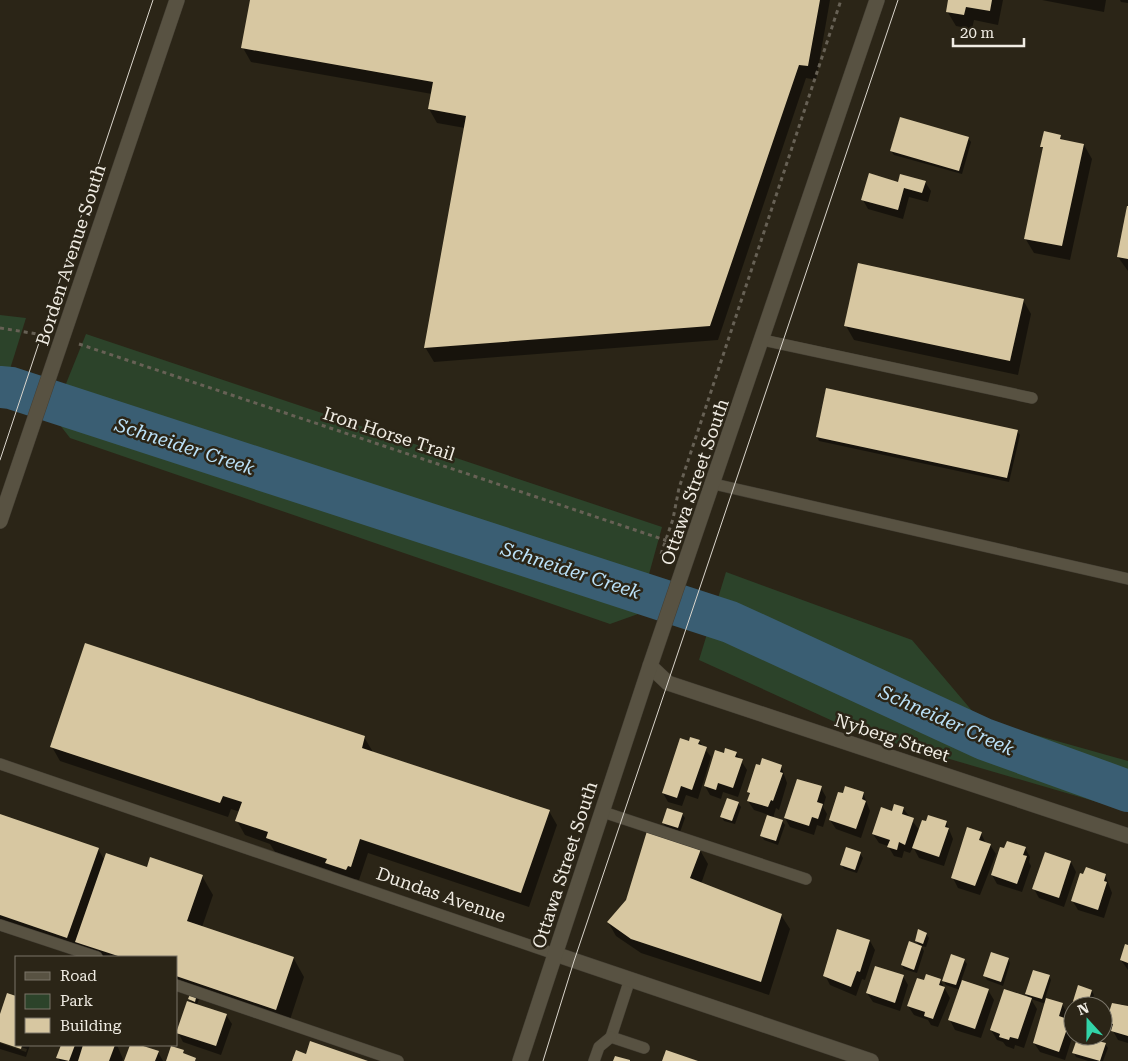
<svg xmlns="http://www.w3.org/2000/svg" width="1128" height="1061" font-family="'Roboto Serif',serif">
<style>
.green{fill:#2c432a}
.shadow{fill:#0007}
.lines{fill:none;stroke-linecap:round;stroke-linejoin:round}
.river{stroke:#3a5e73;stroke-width:42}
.building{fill:#d7c7a1}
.lane-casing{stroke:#443f34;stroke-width:12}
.street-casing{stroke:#443f34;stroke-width:16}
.secondary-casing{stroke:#443f34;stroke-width:16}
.path{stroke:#676155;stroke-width:3;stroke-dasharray:4 4;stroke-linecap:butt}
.lane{stroke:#585242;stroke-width:11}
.street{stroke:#585242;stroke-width:15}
.secondary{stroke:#585242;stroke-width:15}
.tram{stroke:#dad5cc;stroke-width:1}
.labels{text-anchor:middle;stroke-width:5;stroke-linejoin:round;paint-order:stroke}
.street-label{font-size:18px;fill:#f0ece3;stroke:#2b2517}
.water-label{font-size:19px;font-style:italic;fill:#bce2f9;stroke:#2b2517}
</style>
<rect width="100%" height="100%" fill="#2b2517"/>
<g class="green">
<path d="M0,315L26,318L0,401Z"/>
<path d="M86,334L662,527L638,614L610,624L70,438L53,416Z"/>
<path d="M726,572L912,640L979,719L1128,761V811L857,732L699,660Z"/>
</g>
<g class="shadow">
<path d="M251,0H830L816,80L806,78L718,340L434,362L425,347L465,128L437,123L429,109L432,94L251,62L243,48Z"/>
<path d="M950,0H1003L998,25L974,20L972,29L956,26L947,11Z"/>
<path d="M1042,0H1106L1104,12Z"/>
<path d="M1120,0H1128V3L1121,2Z"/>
<path d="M1060,136L1063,141L1084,145L1092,159L1070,260L1034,253L1025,238L1044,151L1042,147Z"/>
<path d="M968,138L971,142L962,174L894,155L891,151Z"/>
<path d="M925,182L931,191L928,202L909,197L903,219L868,209L863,200L899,183Z"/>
<path d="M1128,208V271L1118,257Z"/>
<path d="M1023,300L1031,314L1018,375L854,340L846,326Z"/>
<path d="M1017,431L1020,435L1009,482L819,441L817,437Z"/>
<path d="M364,737L373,752L549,811L557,825L529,907L368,853L359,880L355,879L354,883L335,877L332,871L275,852L270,844L245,835L237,821L240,812L231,809L228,817L60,761L52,747Z"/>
<path d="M699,741L711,757L698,799L686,795L682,806L668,802L663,793L689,743Z"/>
<path d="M736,753L747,770L738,797L723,792L721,799L710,795L705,786L724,755Z"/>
<path d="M781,766L787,783L779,810L776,808L773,818L782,821L785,825L778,845L764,840L762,836L769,815L754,810L748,801L750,795L748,792Z"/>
<path d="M821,788L826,797L823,807L827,814L823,827L817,825L814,835L790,827L785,818Z"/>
<path d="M863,793L870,811L861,838L836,829L830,820Z"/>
<path d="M738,803L741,807L735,824L724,821L722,817Z"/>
<path d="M903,808L919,830L946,822L953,839L944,866L919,858L913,847L910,853L904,851L902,858L894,856L888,846L879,843L873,834L893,813Z"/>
<path d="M682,814L685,818L680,832L666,827L663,823Z"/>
<path d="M0,815L98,849L105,861L202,876L213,895L202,927L294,959L304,977L287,1029L199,999L197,1005L226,1015L232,1024L221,1055L183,1042L178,1032L192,1004L190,999L191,996L176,991V957H86L78,944L75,952L0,926Z"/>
<path d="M981,833L986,844L990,845L996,854L980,895L958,888L953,878Z"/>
<path d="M1025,848L1030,857L1029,862L1031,866L1022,892L997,884L992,875Z"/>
<path d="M700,850L708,864L701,884L781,915L790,929L769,995L641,953L616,936L608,922Z"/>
<path d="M860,853L863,858L857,873L844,869L842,865Z"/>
<path d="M1045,854L1071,862L1076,872L1064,907L1039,898L1034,889Z"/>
<path d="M1105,875L1112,893L1104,918L1078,910L1072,900Z"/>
<path d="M926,934L929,938L926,947L921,946L924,951L917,973L904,969L902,965L919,946L916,940Z"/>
<path d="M870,941L875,950L865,980L862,979L856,996L830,985L825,975Z"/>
<path d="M1128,946V970L1121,960Z"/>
<path d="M1008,959L1010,963L1003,986L987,980L985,976Z"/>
<path d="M964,960L967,964L961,981L988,990L994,1000L981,1038L955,1030L950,1020L960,990L946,985L944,981Z"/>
<path d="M903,976L908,985L900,1011L873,1002L867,993Z"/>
<path d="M1049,976L1051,980L1045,999L1062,1004L1068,1014L1066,1019L1073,1027V1035L1065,1060L1040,1052L1034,1043L1046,1004L1031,999L1037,1009L1024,1048L1015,1045L1014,1049L1006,1046L1003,1042L997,1040L991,1030L1029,999L1026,994Z"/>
<path d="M940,980L950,998L938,1027L931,1025L928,1020L914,1015L908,1006L925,982Z"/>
<path d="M1079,987L1092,991L1094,995L1090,1006H1073V1013L1071,1010Z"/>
<path d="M8,995L16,998V1045H30L26,1057L0,1049V1043L26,1052L27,1049L0,1040V1017Z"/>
<path d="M1121,1004L1128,1007V1043L1118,1040L1108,1022Z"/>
<path d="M1079,1036L1105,1044L1108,1048L1103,1061H1088L1076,1057L1074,1053Z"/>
<path d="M56,1045H117L123,1059L122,1061H60L58,1058L61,1046Z"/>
<path d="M124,1045H137L158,1052L163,1061H125L130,1047Z"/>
</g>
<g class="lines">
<path class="river" d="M0,387L11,388L730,622L984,739L1128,791"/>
</g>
<g class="building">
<path d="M250,0H820L808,66L799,65L710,326L424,348L466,116L428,109L433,82L241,48Z"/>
<path d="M948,0H992L990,11L966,7L964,15L946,12Z"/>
<path d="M900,117L969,137L959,171L890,151Z"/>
<path d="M1044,131L1061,135L1060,139L1084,144L1062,246L1024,239L1043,147H1040Z"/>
<path d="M869,173L898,182L900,174L926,181L922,193L904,188L898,210L861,200Z"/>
<path d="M1127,206H1128V259L1117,257Z"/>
<path d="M858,263L1024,299L1010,361L844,326Z"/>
<path d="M826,388L1018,430L1007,478L816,437Z"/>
<path d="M85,643L365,736L362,748L550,810L521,893L360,839L351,867L348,866L346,870L325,863L327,859L266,838L268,832L235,821L242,802L223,796L220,803L50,747Z"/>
<path d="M690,737L700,740L698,744L707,747L692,790L681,786L677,798L662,793L680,738L689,741Z"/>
<path d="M725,748L737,752L735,757L743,759L733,788L718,783L716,790L704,786L715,750L724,753Z"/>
<path d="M762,758L782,765L780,772L783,773L773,801L771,800L768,807L747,801L750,793L747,792L756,764L760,765Z"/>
<path d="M797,779L822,786L817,802L823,804L818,819L812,817L809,826L784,818Z"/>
<path d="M845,786L864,792L862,799L866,801L856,829L829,820L838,792L843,793Z"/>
<path d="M727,798L739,802L732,821L720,817Z"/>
<path d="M894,804L904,807L902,814L914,818L905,845L899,842L897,850L887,847L890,840L872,834L881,807L892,811Z"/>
<path d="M667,808L683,813L678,828L662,823Z"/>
<path d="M0,814L99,848L67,938L0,915Z"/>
<path d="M767,815L783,820L776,841L760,836Z"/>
<path d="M928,815L947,821L945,827L949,828L939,857L912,848L922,820L926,821Z"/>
<path d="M967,827L982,832L979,840L991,844L975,886L951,878Z"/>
<path d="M647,831L701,849L690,878L782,914L761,982L631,939L607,922L626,900Z"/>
<path d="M1007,841L1026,847L1023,855L1027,856L1017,884L991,875L1000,847L1004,848Z"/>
<path d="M846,847L861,852L855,870L840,865Z"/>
<path d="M1045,852L1071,861L1059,898L1032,889Z"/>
<path d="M106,853L147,867L150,857L203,875L187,921L294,957L276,1010L176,976V957H121L75,942Z"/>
<path d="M1086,867L1106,874L1104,881L1107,882L1098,910L1071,901L1080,873L1083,874Z"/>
<path d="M837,929L870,940L860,972L857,971L851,987L823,976Z"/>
<path d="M918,929L927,933L923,944L915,941Z"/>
<path d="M909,941L922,946L914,970L901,965Z"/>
<path d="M1125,944L1128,945V963L1120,960Z"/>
<path d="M991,952L1009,958L1001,982L983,976Z"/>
<path d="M951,954L965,959L956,985L942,981Z"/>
<path d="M875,966L904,975L895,1003L866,993Z"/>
<path d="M1033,970L1050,975L1042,999L1025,994Z"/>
<path d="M926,974L941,979L939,985L945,987L933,1019L924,1016L925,1012L907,1006L917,978L924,980Z"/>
<path d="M962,980L989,989L975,1029L948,1020Z"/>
<path d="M1078,985L1092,990L1087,1006H1073V1012L1070,1011Z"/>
<path d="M1004,989L1032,998L1018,1039L1010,1037L1009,1040L999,1037L1000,1034L990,1030Z"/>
<path d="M191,992L197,994L195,1002L188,999Z"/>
<path d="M7,993L16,996V1045H22L21,1049L0,1042V1014Z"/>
<path d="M1046,998L1063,1003L1059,1016L1070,1020L1059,1052L1033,1043Z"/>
<path d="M187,1001L227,1014L216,1046L176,1033Z"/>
<path d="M1112,1003L1128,1006V1036L1111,1031L1113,1024L1106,1022Z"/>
<path d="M1078,1036L1106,1043L1100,1061L1072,1053Z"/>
<path d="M310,1041L368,1061H292L296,1050L306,1054Z"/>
<path d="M61,1045H75L69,1061L56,1058Z"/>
<path d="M83,1045H115L109,1061H78Z"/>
<path d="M130,1045H140L159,1051L155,1061H124Z"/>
<path d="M171,1046L184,1050L183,1053L196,1058L195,1061H166Z"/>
<path d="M666,1050L698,1061H662Z"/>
<path d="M615,1056L630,1060V1061H613Z"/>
</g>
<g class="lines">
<defs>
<g id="lane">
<path d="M763,340L1032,398"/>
<path d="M714,484L1128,579"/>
<path d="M0,764L555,954"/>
<path d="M603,812L806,879"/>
<path d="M0,925L97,957"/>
<path d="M630,979L611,1037L644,1048"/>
<path d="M176,985L398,1061"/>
<path d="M594,1061L599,1047L611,1037"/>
</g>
<g id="street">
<path d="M0,521L177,0"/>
<path d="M650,666L668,683L1128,836"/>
<path d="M555,954L871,1061"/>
</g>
<path id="secondary" d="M520,1061L650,666L877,0"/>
</defs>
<use href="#lane" class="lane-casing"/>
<use href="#street" class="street-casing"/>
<use href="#secondary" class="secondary-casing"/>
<g class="path">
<path d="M0,328L44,335"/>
<path d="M79,344L665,540L671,545"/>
<path d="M661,554L673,519L679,488L841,0"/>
</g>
<use href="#lane" class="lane"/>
<use href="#street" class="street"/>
<use href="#secondary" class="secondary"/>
<g class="tram">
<path d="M0,460L153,0"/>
<path d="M543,1061L574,961L898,0"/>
</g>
</g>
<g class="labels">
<g class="street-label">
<text transform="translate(71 255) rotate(-72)" y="6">Borden Avenue South</text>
<text transform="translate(389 434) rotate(18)" y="6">Iron Horse Trail</text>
<text transform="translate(695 482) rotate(-71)" y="6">Ottawa Street South</text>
<text transform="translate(892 738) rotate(18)" y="6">Nyberg Street</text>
<text transform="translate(565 865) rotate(-72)" y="6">Ottawa Street South</text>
<text transform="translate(441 895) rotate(19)" y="6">Dundas Avenue</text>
</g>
<g class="water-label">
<text transform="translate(185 446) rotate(18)" y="7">Schneider Creek</text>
<text transform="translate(571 570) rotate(18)" y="7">Schneider Creek</text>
<text transform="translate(947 720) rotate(24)" y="7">Schneider Creek</text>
</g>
</g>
<rect x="15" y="956" width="162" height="90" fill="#2b2517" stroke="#7a7569"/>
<rect x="25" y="972" width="25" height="8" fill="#585242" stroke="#7a7569"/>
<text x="60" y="981" font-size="15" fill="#f0ece3">Road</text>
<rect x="25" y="994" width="25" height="15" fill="#2c432a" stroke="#7a7569"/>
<text x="60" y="1006" font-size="15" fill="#f0ece3">Park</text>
<rect x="25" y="1018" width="25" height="15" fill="#d7c7a1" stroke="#7a7569"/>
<text x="60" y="1031" font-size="15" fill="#f0ece3">Building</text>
<g transform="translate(1088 1021) rotate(339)"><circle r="24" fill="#2b2517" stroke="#7a7569"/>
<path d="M0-4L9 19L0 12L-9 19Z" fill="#32d4a8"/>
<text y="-8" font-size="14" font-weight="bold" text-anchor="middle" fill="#f0ece3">N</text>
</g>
<path d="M953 38v8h71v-8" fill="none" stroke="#f0ece3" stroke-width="2.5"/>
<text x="960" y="38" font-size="15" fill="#f0ece3" stroke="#2b2517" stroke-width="4" paint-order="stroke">20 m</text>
</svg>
